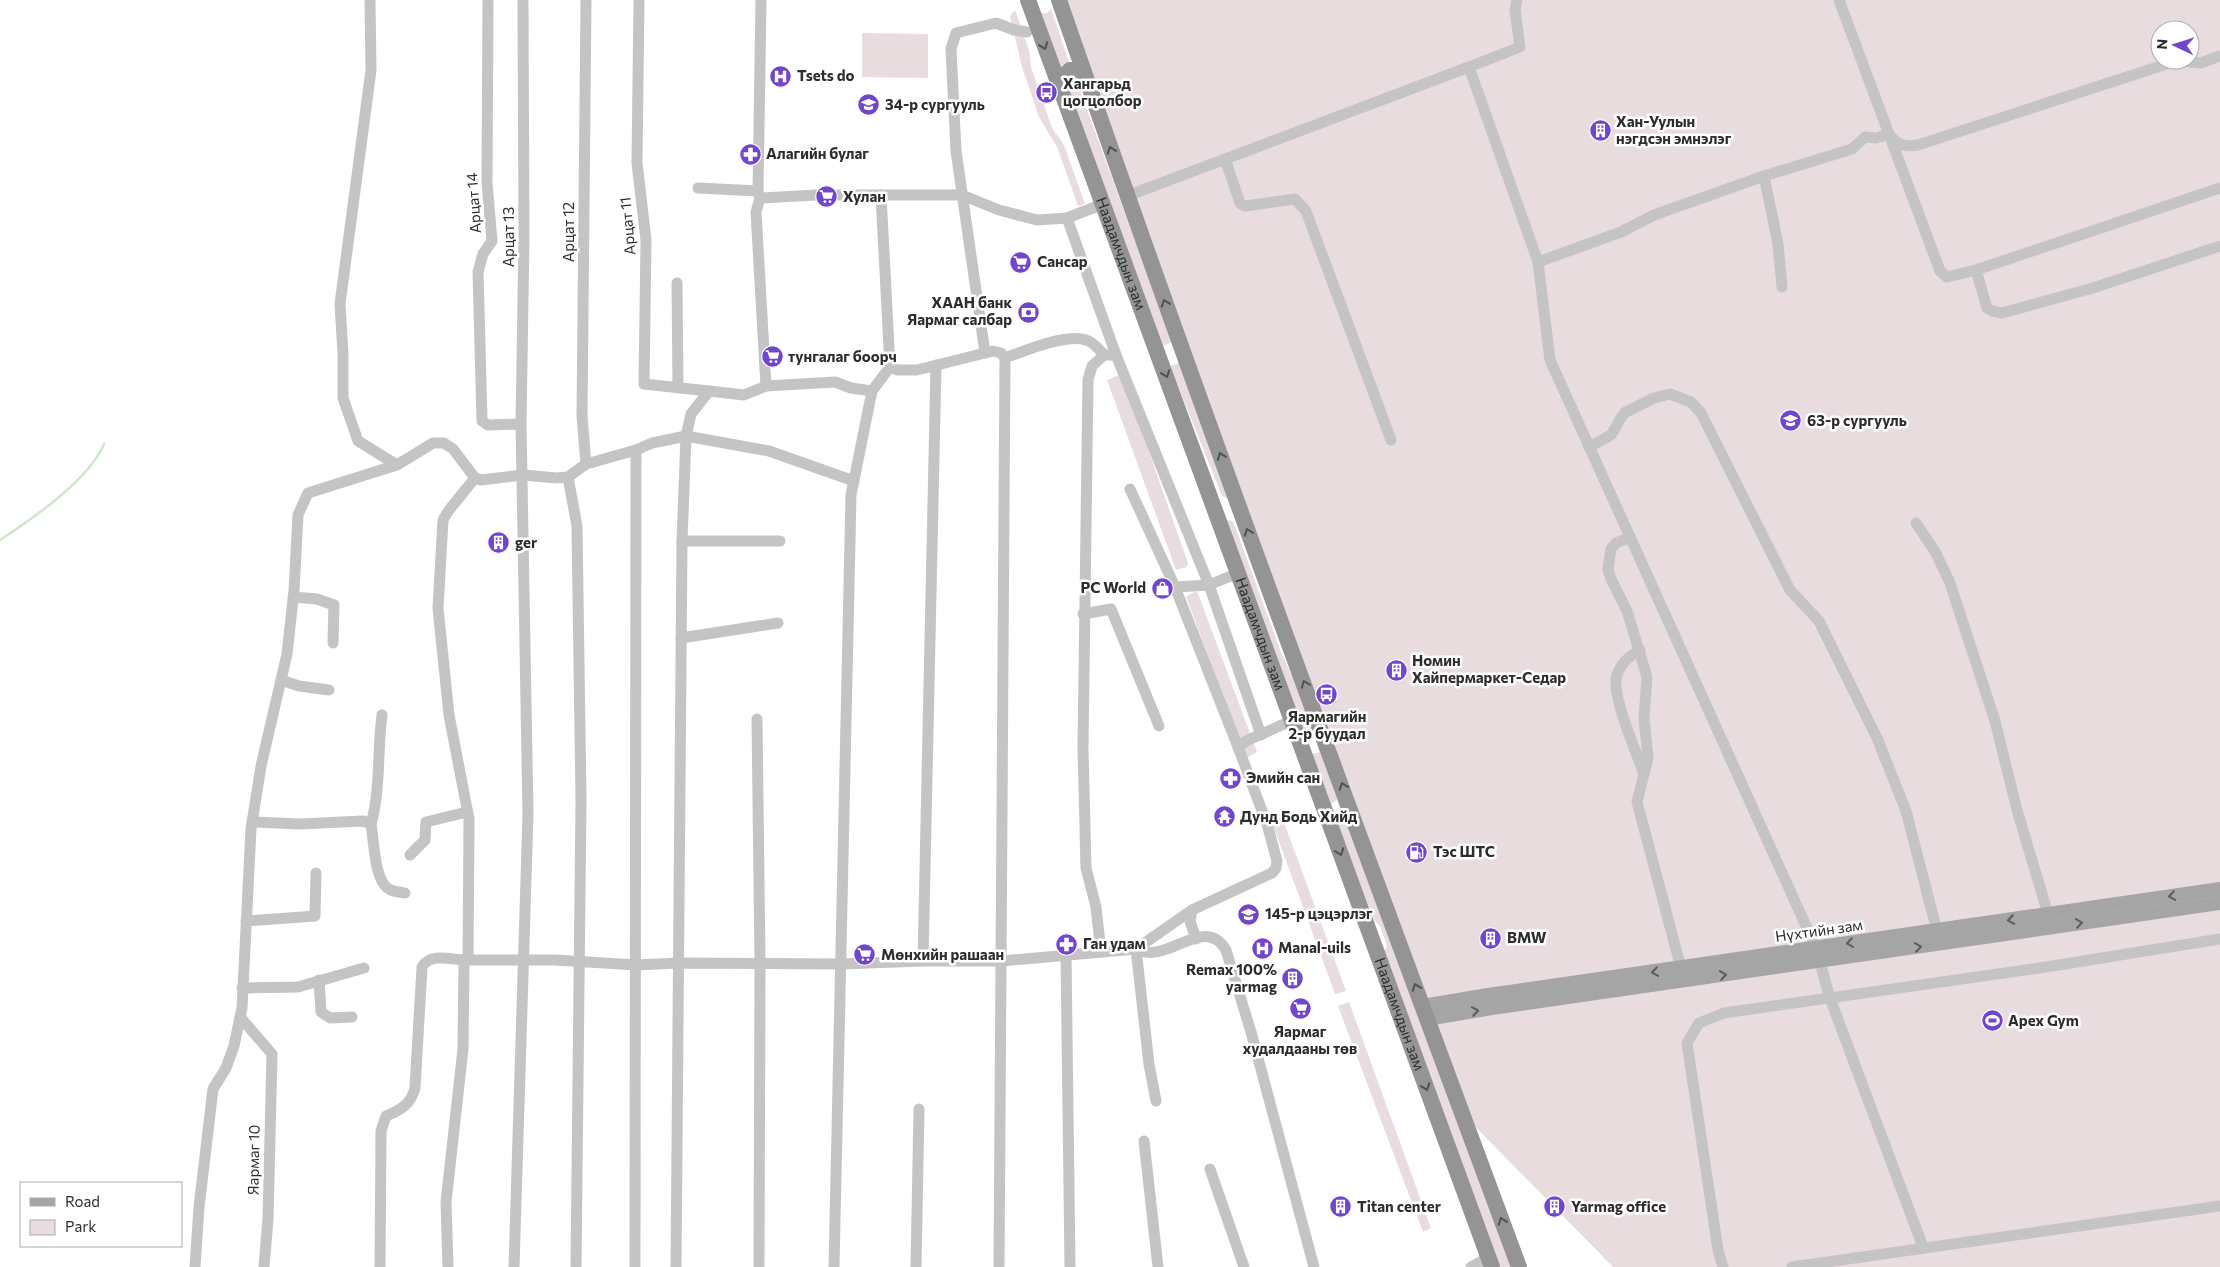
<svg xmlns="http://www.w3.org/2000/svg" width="2220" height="1267" font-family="Commissioner,sans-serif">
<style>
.green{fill:#e9dcde;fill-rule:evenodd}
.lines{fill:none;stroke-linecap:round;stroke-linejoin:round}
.stream{stroke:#d0e6cb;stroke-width:2.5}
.minor{stroke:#c4c4c4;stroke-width:11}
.major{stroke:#a5a5a5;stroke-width:14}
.highway{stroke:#949494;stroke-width:16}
.oneway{stroke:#515151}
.oneway2{stroke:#5d5d5d}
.labels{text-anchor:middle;stroke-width:5;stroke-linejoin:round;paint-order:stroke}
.poi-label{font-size:15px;font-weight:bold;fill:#2d2d2d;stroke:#fff;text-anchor:start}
.street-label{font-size:15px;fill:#2d2d2d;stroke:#fff}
</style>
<rect width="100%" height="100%" fill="#fff"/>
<g class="green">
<path d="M1062,0H2220V1267H1613L1452,1103L1512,1267H1499L1384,951L1387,946L1380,926L1374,920L1336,820L1341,813L1337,800L1331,804L1312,754L1320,752L1315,738L1308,740L1306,738L1226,520L1233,521L1281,652L1297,687ZM2160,30H2190V60H2160Z"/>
<path d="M1051,9L1070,65L1064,64L1060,69L1040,13H1047Z"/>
<path d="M1015,10L1029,50L1031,67L1052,128L1064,145L1085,204L1078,206L1057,147L1039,117L1022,67L1010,16Z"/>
<path d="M862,33L928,34V78L862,77Z"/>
<path d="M1070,78L1074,79L1078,85L1172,342L1163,346L1067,89V79Z"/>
<path d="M1179,363L1228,497L1226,498L1222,496L1170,366Z"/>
<path d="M1119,375L1148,449L1188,563L1187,567L1176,570L1107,380Z"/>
<path d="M1197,591L1257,752L1246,759L1186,596Z"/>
<path d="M1282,817L1346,991L1335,994L1271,820Z"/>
<path d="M1349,1002L1431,1228L1423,1232L1338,1006Z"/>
</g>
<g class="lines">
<path class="stream" d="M0,540C32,519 89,480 104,444"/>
<g class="minor">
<path d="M370,0L371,70L340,304L343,354V398L358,441L397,465"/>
<path d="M488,0L487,183L492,241L483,254L478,272L482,421L488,425L521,424"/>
<path d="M586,0L582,416L586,464"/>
<path d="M639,0L637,163L646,240L644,384L709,391"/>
<path d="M1839,0L1889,134C1897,145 1904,147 1918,145L2176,61L2201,63L2220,56"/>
<path d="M1469,67L1520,47L1515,10L1517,0"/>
<path d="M1225,159L1240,203L1245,206L1295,199L1306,211L1391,440"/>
<path d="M1764,176L1778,244L1782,287"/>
<path d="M698,188L758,191"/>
<path d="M1127,196L1469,67L1538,262L1550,360L1816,948L1830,998L1923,1247"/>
<path d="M760,198L816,195H962L999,210L1037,220L1067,218L1103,204"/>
<path d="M1067,218L1116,355L1209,585L1261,735"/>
<path d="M1538,262L1621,232L1654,215L1764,176L1852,149L1865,137L1876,138L1889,134L1940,271L1947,277L1976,270L2220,188"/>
<path d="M1976,270L1987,308L1992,311L2002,313L2093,288L2220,246"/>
<path d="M677,283L678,388"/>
<path d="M985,353L956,151L951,49L956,33L996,23L1014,30L1027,32"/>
<path d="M1005,358C1024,351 1067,333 1086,340C1094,342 1099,350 1104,355"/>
<path d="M890,367L898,370H917L993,351L1001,353L1005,358L999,1267"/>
<path d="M766,386L835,382L851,388L872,391"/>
<path d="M1589,447L1611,435L1624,413L1654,398L1670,394L1691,402L1701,413L1790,590L1819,621L1877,738L1906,811L1937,931"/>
<path d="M568,477L577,526L581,800L576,1267"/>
<path d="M1916,523L1936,553L1950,583L1995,721L2017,810L2048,914"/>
<path d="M1630,537L1616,543L1611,549L1608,569L1611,579L1627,611L1647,677L1644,718L1648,758L1637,802L1681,968"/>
<path d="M682,541H780"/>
<path d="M1175,587L1209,585L1238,573"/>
<path d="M293,597L317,599L334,605L333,643"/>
<path d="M1083,614L1111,609L1159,726"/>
<path d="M681,638L778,623"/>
<path d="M1640,650C1629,656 1618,666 1616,680C1614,701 1636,752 1644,774"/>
<path d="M281,680L299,686L329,690"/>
<path d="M757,719L760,963L759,1267"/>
<path d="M1238,747L1248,740L1291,721"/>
<path d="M252,822L300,824L363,821L371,824C374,839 374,881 389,889C393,892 401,892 405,893"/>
<path d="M371,824C381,788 377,751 382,715"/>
<path d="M410,855L425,840L426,822L467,812"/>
<path d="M1192,910L1190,921L1196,939"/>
<path d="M246,921L315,916L316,873"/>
<path d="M1136,949C1167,966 1204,913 1226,950L1251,1032L1314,1267"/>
<path d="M1136,949L1149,1064L1156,1101"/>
<path d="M1101,952L1096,907L1086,868L1083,748L1088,380L1092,366L1104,355H1116"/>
<path d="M1066,954L1070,1267"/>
<path d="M468,960H555L637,965L678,963L842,964L923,961H1001L1136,949L1192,910L1272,873L1276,868L1277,861L1267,824L1238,747L1175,587L1130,489"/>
<path d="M923,961L936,365"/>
<path d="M319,980L321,1012L330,1018L352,1017"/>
<path d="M242,988L298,987L364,968"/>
<path d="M240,1017L272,1054L268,1219L264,1267"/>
<path d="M1144,1141L1158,1267"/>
<path d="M1210,1169L1244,1267"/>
<path d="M195,1267L199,1207L213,1089L226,1068L234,1046L242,1008L251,829L261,766L287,654L294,591L298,515L308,493L397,465L433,443H444L453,449L475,478L481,480L523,475L557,478L568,477L586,464L636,450L652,443L686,436L691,414L709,391L744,395L766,386L756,212L760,198L758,191L761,0"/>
<path d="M380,1267L381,1131L386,1116C401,1110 411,1104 415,1088L422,967C430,953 450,959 464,960"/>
<path d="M448,1267L446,1202L463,1049L464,960H468L469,819L449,715L438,608L443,520L449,510L475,478"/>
<path d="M514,1267L528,814L521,424L524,237L523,0"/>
<path d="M635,1267L636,450"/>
<path d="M676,1267L682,541L686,436L769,451L854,481"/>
<path d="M834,1267L851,495L872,391L890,367L881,195"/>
<path d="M916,1267L919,1109"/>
<path d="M1471,1267L1489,1257"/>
<path d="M1723,1267L1718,1250L1687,1043L1699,1023L1724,1013L2046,967L2220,939"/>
<path d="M1792,1267L2220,1206"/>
</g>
<g class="major">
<path d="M1423,1006L1488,995L2220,889"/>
<path d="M1427,1019L1492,1008L2220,903"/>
</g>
<g class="highway">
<path id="s1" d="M1028,0L1492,1267"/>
<path d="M1059,0C1206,425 1363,846 1519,1267"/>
<path d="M1058,82L1070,70L1083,71"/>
</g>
</g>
<defs><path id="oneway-chevron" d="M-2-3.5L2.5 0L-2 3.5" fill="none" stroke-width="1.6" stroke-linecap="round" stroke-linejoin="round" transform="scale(1.25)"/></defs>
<g class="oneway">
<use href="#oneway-chevron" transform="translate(1044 46) rotate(70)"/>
<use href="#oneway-chevron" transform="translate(1111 150) rotate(-109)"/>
<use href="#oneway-chevron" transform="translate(1165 303) rotate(-110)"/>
<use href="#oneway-chevron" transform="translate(1166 374) rotate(70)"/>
<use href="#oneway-chevron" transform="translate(1221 456) rotate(-110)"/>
<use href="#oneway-chevron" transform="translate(1248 532) rotate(-110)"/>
<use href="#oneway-chevron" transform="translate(1305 684) rotate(-111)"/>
<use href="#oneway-chevron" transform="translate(1343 786) rotate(-110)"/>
<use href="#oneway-chevron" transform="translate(1340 852) rotate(70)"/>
<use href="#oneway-chevron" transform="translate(1416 987) rotate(-110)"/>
<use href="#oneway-chevron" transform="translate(1426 1087) rotate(70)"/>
<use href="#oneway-chevron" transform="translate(1502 1221) rotate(-110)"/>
</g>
<g class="oneway2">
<use href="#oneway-chevron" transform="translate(2172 896) rotate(172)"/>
<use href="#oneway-chevron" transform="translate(2011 920) rotate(171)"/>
<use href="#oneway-chevron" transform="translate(2079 923) rotate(-8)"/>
<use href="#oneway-chevron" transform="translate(1850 943) rotate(172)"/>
<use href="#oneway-chevron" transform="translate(1918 947) rotate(-8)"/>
<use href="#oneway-chevron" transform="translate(1655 972) rotate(172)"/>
<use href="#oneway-chevron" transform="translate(1723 975) rotate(-9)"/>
<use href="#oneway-chevron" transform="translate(1475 1011) rotate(-10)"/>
</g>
<defs>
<symbol id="hospital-disc" viewBox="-11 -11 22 22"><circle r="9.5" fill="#7245ce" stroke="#fff"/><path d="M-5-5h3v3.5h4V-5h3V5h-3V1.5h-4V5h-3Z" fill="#fff"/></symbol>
<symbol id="bus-disc" viewBox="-11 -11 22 22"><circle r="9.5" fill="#7245ce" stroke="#fff"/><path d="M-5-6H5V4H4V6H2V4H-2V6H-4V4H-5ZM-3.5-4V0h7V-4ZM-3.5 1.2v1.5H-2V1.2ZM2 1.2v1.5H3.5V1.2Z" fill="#fff"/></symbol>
<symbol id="school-disc" viewBox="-11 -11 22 22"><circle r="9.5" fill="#7245ce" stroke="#fff"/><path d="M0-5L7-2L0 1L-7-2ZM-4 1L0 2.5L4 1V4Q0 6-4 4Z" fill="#fff"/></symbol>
<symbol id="building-disc" viewBox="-11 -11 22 22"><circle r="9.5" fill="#7245ce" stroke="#fff"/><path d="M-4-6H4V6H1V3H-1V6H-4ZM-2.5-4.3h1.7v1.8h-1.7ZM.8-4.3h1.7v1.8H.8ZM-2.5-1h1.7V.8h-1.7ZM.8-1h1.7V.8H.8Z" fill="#fff"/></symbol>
<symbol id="pharmacy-disc" viewBox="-11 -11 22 22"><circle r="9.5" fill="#7245ce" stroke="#fff"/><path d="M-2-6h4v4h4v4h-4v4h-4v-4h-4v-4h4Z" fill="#fff"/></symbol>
<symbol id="supermarket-disc" viewBox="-11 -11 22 22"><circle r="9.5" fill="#7245ce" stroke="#fff"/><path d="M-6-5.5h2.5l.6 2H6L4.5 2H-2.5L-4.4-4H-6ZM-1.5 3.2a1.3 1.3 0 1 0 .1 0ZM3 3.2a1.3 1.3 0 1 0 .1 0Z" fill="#fff"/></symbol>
<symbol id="bank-disc" viewBox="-11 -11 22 22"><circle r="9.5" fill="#7245ce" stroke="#fff"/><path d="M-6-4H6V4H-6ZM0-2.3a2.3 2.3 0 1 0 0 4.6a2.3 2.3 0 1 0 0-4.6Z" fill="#fff"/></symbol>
<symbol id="shop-disc" viewBox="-11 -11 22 22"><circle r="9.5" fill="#7245ce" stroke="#fff"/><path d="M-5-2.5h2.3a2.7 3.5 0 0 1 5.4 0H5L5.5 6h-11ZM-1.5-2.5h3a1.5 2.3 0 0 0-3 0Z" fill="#fff"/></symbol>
<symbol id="temple-disc" viewBox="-11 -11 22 22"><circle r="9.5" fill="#7245ce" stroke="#fff"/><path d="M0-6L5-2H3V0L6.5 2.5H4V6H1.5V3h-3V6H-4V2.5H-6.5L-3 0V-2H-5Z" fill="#fff"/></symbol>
<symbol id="fuel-disc" viewBox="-11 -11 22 22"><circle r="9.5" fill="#7245ce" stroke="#fff"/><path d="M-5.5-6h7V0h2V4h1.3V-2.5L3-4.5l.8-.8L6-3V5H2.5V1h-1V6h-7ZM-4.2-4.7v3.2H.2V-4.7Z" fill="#fff"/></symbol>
<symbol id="stadium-disc" viewBox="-11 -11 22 22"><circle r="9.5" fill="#7245ce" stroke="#fff"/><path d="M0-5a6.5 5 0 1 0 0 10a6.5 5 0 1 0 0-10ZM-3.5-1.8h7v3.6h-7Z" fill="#fff"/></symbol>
</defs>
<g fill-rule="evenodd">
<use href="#hospital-disc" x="768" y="64" width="25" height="25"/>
<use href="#bus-disc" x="1034" y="80" width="25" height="25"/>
<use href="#school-disc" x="856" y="92" width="25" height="25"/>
<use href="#building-disc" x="1588" y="118" width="25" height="25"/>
<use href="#pharmacy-disc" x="738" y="142" width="25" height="25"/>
<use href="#supermarket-disc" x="814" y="184" width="25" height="25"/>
<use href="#supermarket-disc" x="1008" y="250" width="25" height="25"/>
<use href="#bank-disc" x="1016" y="300" width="25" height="25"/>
<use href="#supermarket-disc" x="760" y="344" width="25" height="25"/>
<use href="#school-disc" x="1778" y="408" width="25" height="25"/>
<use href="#building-disc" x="486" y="530" width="25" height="25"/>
<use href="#shop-disc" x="1150" y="576" width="25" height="25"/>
<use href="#building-disc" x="1384" y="658" width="25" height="25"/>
<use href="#bus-disc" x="1314" y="682" width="25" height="25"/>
<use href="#pharmacy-disc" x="1218" y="766" width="25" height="25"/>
<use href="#temple-disc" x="1212" y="804" width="25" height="25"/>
<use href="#fuel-disc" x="1404" y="840" width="25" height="25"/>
<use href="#school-disc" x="1236" y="902" width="25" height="25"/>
<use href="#building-disc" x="1478" y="926" width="25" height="25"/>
<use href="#pharmacy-disc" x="1054" y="932" width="25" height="25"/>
<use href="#hospital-disc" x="1250" y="936" width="25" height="25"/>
<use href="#supermarket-disc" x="852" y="942" width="25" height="25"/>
<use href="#building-disc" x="1280" y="966" width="25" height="25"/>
<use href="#supermarket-disc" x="1288" y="996" width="25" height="25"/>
<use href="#stadium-disc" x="1980" y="1008" width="25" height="25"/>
<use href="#building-disc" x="1328" y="1194" width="25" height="25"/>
<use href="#building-disc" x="1542" y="1194" width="25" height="25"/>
</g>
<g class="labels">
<g class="poi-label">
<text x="797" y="81">Tsets do</text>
<text x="1063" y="89">Хангарьд<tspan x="1063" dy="17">цогцолбор</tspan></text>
<text x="885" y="110">34-р сургууль</text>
<text x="1616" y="127">Хан-Уулын<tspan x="1616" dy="17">нэгдсэн эмнэлэг</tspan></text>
<text x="766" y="159">Алагийн булаг</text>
<text x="843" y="202">Хулан</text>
<text x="1037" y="267">Сансар</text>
<text x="1012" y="308" text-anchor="end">ХААН банк<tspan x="1012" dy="17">Яармаг салбар</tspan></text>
<text x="788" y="362">тунгалаг боорч</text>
<text x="1807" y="426">63-р сургууль</text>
<text x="515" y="548">ger</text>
<text x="1146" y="593" text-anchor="end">PC World</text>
<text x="1412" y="666">Номин<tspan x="1412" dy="17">Хайпермаркет-Седар</tspan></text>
<text x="1327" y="722" text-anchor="middle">Яармагийн<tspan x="1327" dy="17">2-р буудал</tspan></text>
<text x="1246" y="783">Эмийн сан</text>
<text x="1240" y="822">Дунд Бодь Хийд</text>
<text x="1433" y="857">Тэс ШТС</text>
<text x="1265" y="919">145-р цэцэрлэг</text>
<text x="1507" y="943">BMW</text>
<text x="1083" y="949">Ган удам</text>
<text x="1278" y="953">Manal-uils</text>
<text x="881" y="960">Мөнхийн рашаан</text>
<text x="1277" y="975" text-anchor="end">Remax 100%<tspan x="1277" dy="17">yarmag</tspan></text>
<text x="2008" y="1026">Apex Gym</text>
<text x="1300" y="1037" text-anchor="middle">Яармаг<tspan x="1300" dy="17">худалдааны төв</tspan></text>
<text x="1357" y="1212">Titan center</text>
<text x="1571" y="1212">Yarmag office</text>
</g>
<g class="street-label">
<text transform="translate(474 203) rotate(-94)" y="5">Арцат 14</text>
<text transform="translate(628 226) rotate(-95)" y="5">Арцат 11</text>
<text transform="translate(569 232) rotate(-90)" y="5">Арцат 12</text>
<text transform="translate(509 237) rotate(-90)" y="5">Арцат 13</text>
<text dy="5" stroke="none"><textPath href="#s1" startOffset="270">Наадамчдын зам</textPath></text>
<text dy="5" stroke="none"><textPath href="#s1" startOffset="675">Наадамчдын зам</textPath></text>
<text transform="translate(1819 931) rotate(-8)" y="5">Нүхтийн зам</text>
<text dy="5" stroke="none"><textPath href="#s1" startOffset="1080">Наадамчдын зам</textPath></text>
<text transform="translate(254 1160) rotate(-89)" y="5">Яармаг 10</text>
</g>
</g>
<rect x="20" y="1182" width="162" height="65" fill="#ffffff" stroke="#ababab"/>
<rect x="30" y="1198" width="25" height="8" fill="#a5a5a5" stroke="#ababab"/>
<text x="65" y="1207" font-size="15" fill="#2d2d2d">Road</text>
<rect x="30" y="1220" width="25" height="15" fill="#e9dcde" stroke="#ababab"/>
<text x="65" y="1232" font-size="15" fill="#2d2d2d">Park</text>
<g transform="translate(2175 45) rotate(274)"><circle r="24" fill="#ffffff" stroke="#ababab"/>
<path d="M0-4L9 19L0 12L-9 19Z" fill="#7245ce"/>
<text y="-8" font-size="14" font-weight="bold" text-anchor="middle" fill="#2d2d2d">N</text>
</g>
</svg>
